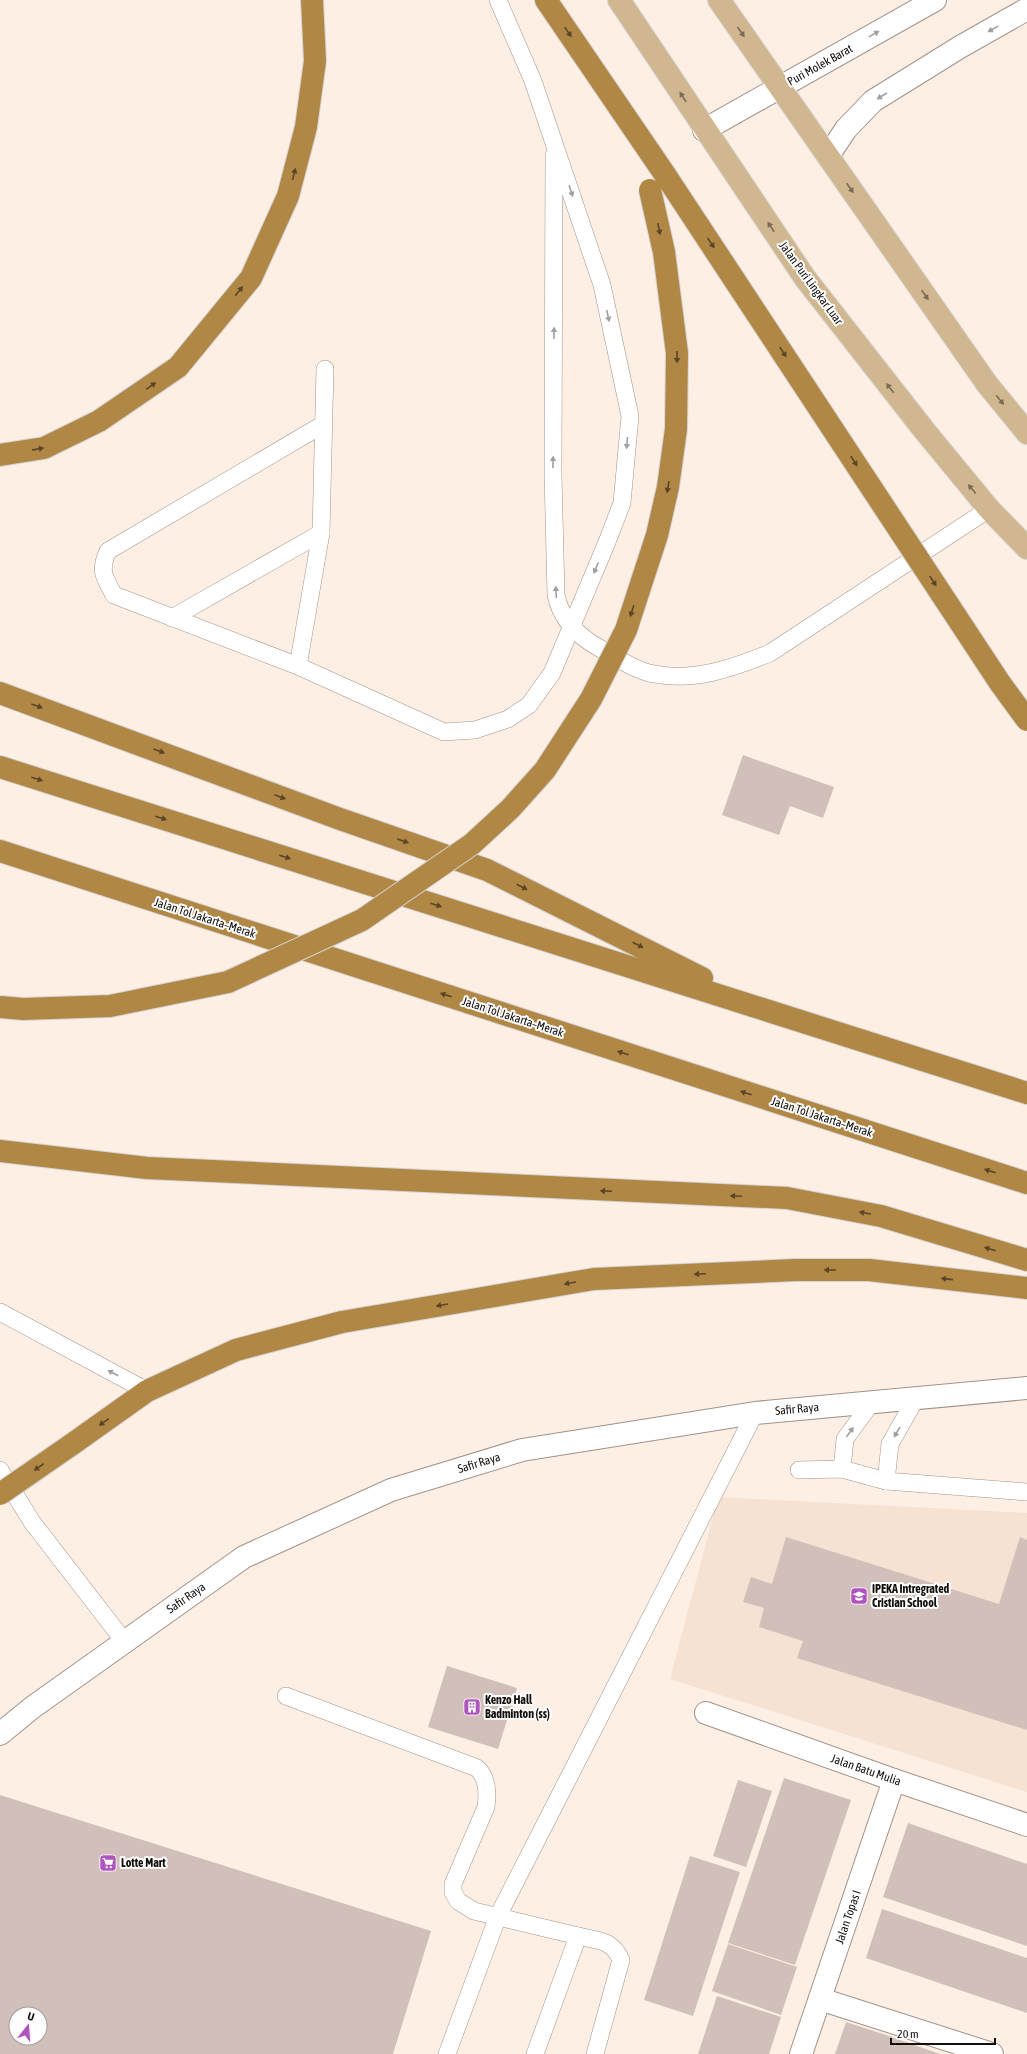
<svg xmlns="http://www.w3.org/2000/svg" width="1027" height="2054" font-family="'Asap Condensed',sans-serif">
<style>
.built{fill:#f6e2d3}
.building{fill:#d1bfba;fill-rule:evenodd}
.lines{fill:none;stroke-linecap:round;stroke-linejoin:round}
.service-casing{stroke:#a1938a;stroke-width:18}
.minor-casing{stroke:#a1938a;stroke-width:24}
.tertiary-casing{stroke:#a1938a;stroke-width:24}
.primary-casing{stroke:#d5d4d3;stroke-width:24}
.motorway-casing{stroke:#d5d4d3;stroke-width:24}
.service{stroke:#fff;stroke-width:17}
.minor{stroke:#fff;stroke-width:22}
.tertiary{stroke:#fff;stroke-width:22}
.primary{stroke:#d0b78f;stroke-width:22}
.motorway{stroke:#b18745;stroke-width:22}
.motorway-bridge-casing{stroke:#d5d4d3;stroke-width:24;stroke-linecap:butt}
.motorway-bridge{stroke:#b18745;stroke-width:22}
.oneway{fill:#a19f9e}
.oneway2{fill:#5b4526}
.oneway3{fill:#7b6b54}
.labels{text-anchor:middle;stroke-width:4;stroke-linejoin:round;paint-order:stroke}
.street-label{font-size:12px;fill:#140f0c;stroke:#fff}
.poi-label{font-size:12px;font-weight:bold;fill:#140f0c;stroke:#fff;text-anchor:start}
</style>
<rect width="100%" height="100%" fill="#feefe4"/>
<path class="built" d="M718,1497L1027,1513V1792L670,1679Z"/>
<g class="building">
<path d="M743,755L834,787L823,818L790,806L779,835L722,815Z"/>
<path d="M786,1537L999,1604L1020,1537L1027,1540V1730L797,1658L803,1641L759,1627L764,1608L743,1602L751,1577L772,1584Z"/>
<path d="M447,1666L517,1688L498,1749L428,1727Z"/>
<path d="M784,1778L851,1800L795,1965L728,1943Z"/>
<path d="M738,1780L772,1791L746,1867L713,1856Z"/>
<path d="M0,1795L431,1931L393,2054H0ZM16,2014H40V2038H16Z"/>
<path d="M908,1823L1027,1864V1946L883,1897Z"/>
<path d="M690,1856L740,1872L693,2016L644,2000Z"/>
<path d="M882,1909L1027,1958V2013L866,1958Z"/>
<path d="M728,1944L797,1967L781,2015L712,1991Z"/>
<path d="M717,1996L781,2017L769,2054H698Z"/>
<path d="M846,2022L883,2034L940,2054H835Z"/>
</g>
<g class="lines">
<defs>
<g id="service">
<path d="M554,155L553,474L556,595C561,621 579,637 601,649C617,658 636,671 654,674C694,682 733,668 770,653L989,509"/>
<path d="M322,425L108,551C99,571 104,577 114,595L298,666L444,732L475,730L508,719L529,705L552,673L607,542L622,503L630,416L602,285L533,81L498,0"/>
<path d="M172,618L321,533"/>
<path d="M298,666L321,533L325,369"/>
<path d="M0,1312L147,1391"/>
<path d="M842,1469L845,1439L872,1402"/>
<path d="M0,1470L32,1522L124,1641"/>
<path d="M799,1470L842,1469L886,1481L1027,1492"/>
<path d="M886,1481L890,1444L916,1398"/>
<path d="M286,1696L477,1768C488,1778 488,1793 486,1807L453,1884V1892L458,1901L474,1911L578,1936L535,2054"/>
<path d="M578,1936C598,1941 612,1939 621,1960L595,2054"/>
<path d="M447,2054L498,1916L755,1413"/>
</g>
<g id="minor">
<path d="M704,130L935,0"/>
<path d="M828,156L846,129L873,101L960,47L1027,9"/>
<path d="M706,1713L894,1780L1027,1825"/>
<path d="M820,1999L992,2054"/>
<path d="M801,2054L894,1780"/>
</g>
<path id="tertiary" d="M0,1734L33,1707L244,1557L391,1490L522,1450L755,1413L1027,1388"/>
<g id="primary">
<path d="M619,0L805,278L924,430L989,509L1027,548"/>
<path d="M719,0L987,384L1027,433"/>
</g>
<g id="motorway">
<path d="M546,0L666,176"/>
<path d="M0,455L44,448L99,421L178,367L251,278L288,196L306,127L315,61L312,0"/>
<path d="M0,693L340,819L487,870L702,978"/>
<path d="M0,767L1027,1093"/>
<path d="M0,851L1027,1183"/>
<path d="M0,1151L147,1168L787,1198L881,1216L1027,1260"/>
<path d="M71,1445L147,1391L236,1350L342,1322L594,1279L795,1270H869L1027,1288"/>
</g>
</defs>
<use href="#service" class="service-casing"/>
<use href="#minor" class="minor-casing"/>
<use href="#tertiary" class="tertiary-casing"/>
<use href="#primary" class="primary-casing"/>
<use href="#motorway" class="motorway-casing"/>
<use href="#service" class="service"/>
<use href="#minor" class="minor"/>
<use href="#tertiary" class="tertiary"/>
<use href="#primary" class="primary"/>
<use href="#motorway" class="motorway"/>
<defs>
<g id="motorway-bridge">
<path d="M666,176L1000,683L1027,720"/>
<path d="M0,1007L23,1009L110,1006L228,982L362,920L472,844L511,808L545,770L591,699L626,630L657,535L668,487L676,429L677,353L664,252L650,190"/>
<path d="M0,1494L71,1445"/>
</g>
</defs>
<use href="#motorway-bridge" class="motorway-bridge-casing"/>
<use href="#motorway-bridge" class="motorway-bridge"/>
</g>
<defs><path id="oneway-solid" d="M-6-.8H1V-3.2L6.5 0L1 3.2V.8H-6Z"/></defs>
<g class="oneway">
<use href="#oneway-solid" transform="translate(993 29) rotate(151)"/>
<use href="#oneway-solid" transform="translate(874 34) rotate(-29)"/>
<use href="#oneway-solid" transform="translate(882 96) rotate(148)"/>
<use href="#oneway-solid" transform="translate(571 191) rotate(72)"/>
<use href="#oneway-solid" transform="translate(608 316) rotate(78)"/>
<use href="#oneway-solid" transform="translate(554 333) rotate(-90)"/>
<use href="#oneway-solid" transform="translate(627 443) rotate(95)"/>
<use href="#oneway-solid" transform="translate(553 462) rotate(-89)"/>
<use href="#oneway-solid" transform="translate(596 568) rotate(113)"/>
<use href="#oneway-solid" transform="translate(556 592) rotate(-94)"/>
<use href="#oneway-solid" transform="translate(113 1373) rotate(-152)"/>
<use href="#oneway-solid" transform="translate(850 1432) rotate(-54)"/>
<use href="#oneway-solid" transform="translate(897 1432) rotate(120)"/>
</g>
<g class="oneway2">
<use href="#oneway-solid" transform="translate(568 32) rotate(55)"/>
<use href="#oneway-solid" transform="translate(294 174) rotate(-76)"/>
<use href="#oneway-solid" transform="translate(659 229) rotate(78)"/>
<use href="#oneway-solid" transform="translate(711 243) rotate(56)"/>
<use href="#oneway-solid" transform="translate(239 291) rotate(-51)"/>
<use href="#oneway-solid" transform="translate(783 352) rotate(57)"/>
<use href="#oneway-solid" transform="translate(677 357) rotate(89)"/>
<use href="#oneway-solid" transform="translate(151 386) rotate(-35)"/>
<use href="#oneway-solid" transform="translate(38 449) rotate(-11)"/>
<use href="#oneway-solid" transform="translate(854 461) rotate(57)"/>
<use href="#oneway-solid" transform="translate(668 487) rotate(100)"/>
<use href="#oneway-solid" transform="translate(933 581) rotate(57)"/>
<use href="#oneway-solid" transform="translate(632 611) rotate(108)"/>
<use href="#oneway-solid" transform="translate(37 706) rotate(20)"/>
<use href="#oneway-solid" transform="translate(159 751) rotate(20)"/>
<use href="#oneway-solid" transform="translate(37 779) rotate(18)"/>
<use href="#oneway-solid" transform="translate(280 797) rotate(21)"/>
<use href="#oneway-solid" transform="translate(161 818) rotate(18)"/>
<use href="#oneway-solid" transform="translate(403 841) rotate(19)"/>
<use href="#oneway-solid" transform="translate(285 857) rotate(18)"/>
<use href="#oneway-solid" transform="translate(522 887) rotate(27)"/>
<use href="#oneway-solid" transform="translate(436 905) rotate(18)"/>
<use href="#oneway-solid" transform="translate(638 945) rotate(27)"/>
<use href="#oneway-solid" transform="translate(446 995) rotate(-162)"/>
<use href="#oneway-solid" transform="translate(623 1053) rotate(-162)"/>
<use href="#oneway-solid" transform="translate(746 1093) rotate(-162)"/>
<use href="#oneway-solid" transform="translate(990 1171) rotate(-162)"/>
<use href="#oneway-solid" transform="translate(606 1191) rotate(-178)"/>
<use href="#oneway-solid" transform="translate(736 1196) rotate(-178)"/>
<use href="#oneway-solid" transform="translate(865 1213) rotate(-170)"/>
<use href="#oneway-solid" transform="translate(990 1249) rotate(-163)"/>
<use href="#oneway-solid" transform="translate(830 1270) rotate(-180)"/>
<use href="#oneway-solid" transform="translate(700 1274) rotate(177)"/>
<use href="#oneway-solid" transform="translate(947 1279) rotate(-174)"/>
<use href="#oneway-solid" transform="translate(570 1283) rotate(170)"/>
<use href="#oneway-solid" transform="translate(442 1305) rotate(170)"/>
<use href="#oneway-solid" transform="translate(104 1422) rotate(145)"/>
<use href="#oneway-solid" transform="translate(39 1467) rotate(145)"/>
</g>
<g class="oneway3">
<use href="#oneway-solid" transform="translate(741 32) rotate(55)"/>
<use href="#oneway-solid" transform="translate(683 97) rotate(-123)"/>
<use href="#oneway-solid" transform="translate(850 188) rotate(55)"/>
<use href="#oneway-solid" transform="translate(771 227) rotate(-123)"/>
<use href="#oneway-solid" transform="translate(925 295) rotate(55)"/>
<use href="#oneway-solid" transform="translate(890 388) rotate(-128)"/>
<use href="#oneway-solid" transform="translate(1000 400) rotate(51)"/>
<use href="#oneway-solid" transform="translate(972 489) rotate(-130)"/>
</g>
<defs>
<symbol id="school-square" viewBox="-11 -11 22 22"><rect x="-9" y="-9" width="18" height="18" rx="4" fill="#af53bd" stroke="#fff"/><path d="M0-5L7-2L0 1L-7-2ZM-4 1L0 2.5L4 1V4Q0 6-4 4Z" fill="#fff"/></symbol>
<symbol id="building-square" viewBox="-11 -11 22 22"><rect x="-9" y="-9" width="18" height="18" rx="4" fill="#af53bd" stroke="#fff"/><path d="M-4-6H4V6H1V3H-1V6H-4ZM-2.5-4.3h1.7v1.8h-1.7ZM.8-4.3h1.7v1.8H.8ZM-2.5-1h1.7V.8h-1.7ZM.8-1h1.7V.8H.8Z" fill="#fff"/></symbol>
<symbol id="supermarket-square" viewBox="-11 -11 22 22"><rect x="-9" y="-9" width="18" height="18" rx="4" fill="#af53bd" stroke="#fff"/><path d="M-6-5.5h2.5l.6 2H6L4.5 2H-2.5L-4.4-4H-6ZM-1.5 3.2a1.3 1.3 0 1 0 .1 0ZM3 3.2a1.3 1.3 0 1 0 .1 0Z" fill="#fff"/></symbol>
</defs>
<g fill-rule="evenodd">
<use href="#school-square" x="849" y="1586" width="20" height="20"/>
<use href="#building-square" x="462" y="1697" width="20" height="20"/>
<use href="#supermarket-square" x="98" y="1853" width="20" height="20"/>
</g>
<g class="labels">
<g class="street-label">
<text transform="translate(820 65) rotate(-29)" y="4">Puri Molek Barat</text>
<text transform="translate(811 283) rotate(54)" y="4">Jalan Puri Lingkar Luar</text>
<text transform="translate(205 918) rotate(18)" y="4">Jalan Tol Jakarta–Merak</text>
<text transform="translate(513 1017) rotate(18)" y="4">Jalan Tol Jakarta–Merak</text>
<text transform="translate(822 1117) rotate(18)" y="4">Jalan Tol Jakarta–Merak</text>
<text transform="translate(797 1409) rotate(-5)" y="4">Safir Raya</text>
<text transform="translate(479 1463) rotate(-17)" y="4">Safir Raya</text>
<text transform="translate(186 1598) rotate(-35)" y="4">Safir Raya</text>
<text transform="translate(866 1770) rotate(19)" y="4">Jalan Batu Mulia</text>
<text transform="translate(848 1917) rotate(-71)" y="4">Jalan Topas I</text>
</g>
<g class="poi-label">
<text x="872" y="1593">IPEKA Intregrated<tspan x="872" dy="14">Cristian School</tspan></text>
<text x="485" y="1704">Kenzo Hall<tspan x="485" dy="14">Badminton (ss)</tspan></text>
<text x="121" y="1867">Lotte Mart</text>
</g>
</g>
<g transform="translate(28 2026) rotate(17)"><circle r="19" fill="#ffffff" stroke="#a19f9e"/>
<path d="M0-3L7 15L0 10L-7 15Z" fill="#af53bd"/>
<text y="-6" font-size="11" font-weight="bold" text-anchor="middle" fill="#140f0c">U</text>
</g>
<path d="M891 2038v6h104v-6" fill="none" stroke="#140f0c" stroke-width="2"/>
<text x="897" y="2038" font-size="12" fill="#140f0c" stroke="#ffffff" stroke-width="3" paint-order="stroke">20 m</text>
</svg>
